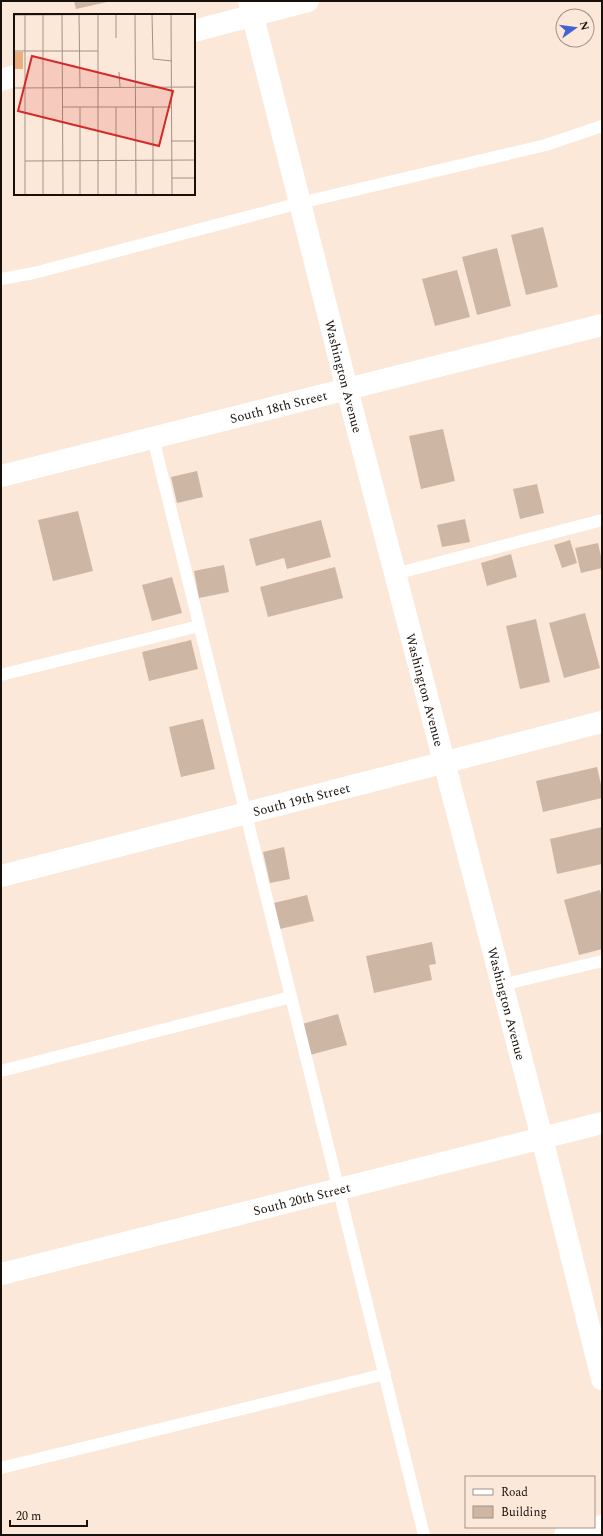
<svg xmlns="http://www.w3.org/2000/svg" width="603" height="1536" font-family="Spectral,serif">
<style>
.building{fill:#ceb6a5}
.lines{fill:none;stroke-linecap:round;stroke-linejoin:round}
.lane{stroke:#fff;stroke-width:12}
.street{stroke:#fff;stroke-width:22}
.secondary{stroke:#fff;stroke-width:22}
.labels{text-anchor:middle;stroke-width:3;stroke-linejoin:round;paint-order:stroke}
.street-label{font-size:13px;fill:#18100a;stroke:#fce8d9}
.inset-road{fill:none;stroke:#a19286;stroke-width:1}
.view{fill:#d62828;fill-opacity:0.15;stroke:#d62828;stroke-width:2}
.inset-edge{fill:none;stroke:#18100a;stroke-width:2}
</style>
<rect width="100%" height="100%" fill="#fce8d9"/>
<g class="building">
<path d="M74,1H107V2L76,9Z"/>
<path d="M543,227L558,287L526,295L511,235Z"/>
<path d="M497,248L511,306L477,315L462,257Z"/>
<path d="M457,270L470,317L435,326L422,279Z"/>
<path d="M443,429L455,481L421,489L409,436Z"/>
<path d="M197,471L203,497L177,503L171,477Z"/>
<path d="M537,484L544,513L520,519L513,489Z"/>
<path d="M78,511L93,571L53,581L38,520Z"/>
<path d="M465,519L470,542L442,547L437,525Z"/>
<path d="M321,520L331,557L287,569L284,558L256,566L249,539Z"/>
<path d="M570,540L577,563L562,568L554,545Z"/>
<path d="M598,543L602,561V568L581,573L575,548Z"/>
<path d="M511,554L517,577L487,586L481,563Z"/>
<path d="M224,565L229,592L199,598L194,571Z"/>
<path d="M335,567L343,598L268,617L260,587Z"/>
<path d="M172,577L182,613L152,621L142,585Z"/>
<path d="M585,613L600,668L564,678L549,623Z"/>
<path d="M536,619L550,682L520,689L506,626Z"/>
<path d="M191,640L198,669L149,681L142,652Z"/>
<path d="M203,719L215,769L181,777L169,727Z"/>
<path d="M597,767L602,789V798L543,812L536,781Z"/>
<path d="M602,827V864L557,874L550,839Z"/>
<path d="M284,847L290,879L270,883L263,852Z"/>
<path d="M600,890L602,898V949L579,955L564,900Z"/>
<path d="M307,895L314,921L280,929L274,903Z"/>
<path d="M432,942L436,964L429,965L432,980L374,993L366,956Z"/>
<path d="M338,1014L347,1045L310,1055L302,1024Z"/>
</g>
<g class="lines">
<g class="lane">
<path d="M1,279L34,273L300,203L546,145L602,126"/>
<path d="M153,438L424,1535"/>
<path d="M395,574L602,520"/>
<path d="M1,675L199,626"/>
<path d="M501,985L602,961"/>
<path d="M1,1071L291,997"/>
<path d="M1,1468L385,1374"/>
</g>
<g class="street">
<path id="s1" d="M249,1L347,389L542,1138L602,1379"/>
<path d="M194,31L308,1"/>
<path d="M1,80L15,76"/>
<path id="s2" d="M1,476L602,325"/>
<path id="s3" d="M1,1274L602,1123"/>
<path d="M565,1535L602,1526"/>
</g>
<path class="secondary" id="s4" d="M1,876L602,722"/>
</g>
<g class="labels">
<g class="street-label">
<text dy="5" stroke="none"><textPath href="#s1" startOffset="387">Washington Avenue</textPath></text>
<text dy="5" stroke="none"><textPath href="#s2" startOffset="286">South 18th Street</textPath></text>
<text dy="5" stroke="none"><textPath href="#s1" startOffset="711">Washington Avenue</textPath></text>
<text dy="5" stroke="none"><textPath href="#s4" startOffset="310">South 19th Street</textPath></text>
<text dy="5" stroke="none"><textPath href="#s1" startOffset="1035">Washington Avenue</textPath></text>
<text dy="5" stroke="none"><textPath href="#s3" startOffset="310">South 20th Street</textPath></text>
</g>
</g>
<g transform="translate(14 14)">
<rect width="181" height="181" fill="#fce8d9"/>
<path d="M0,38H9V55H0Z" fill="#ecad7f"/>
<path class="inset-road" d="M11,0V181M48,0L49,181M65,0L66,74M84,0V181M121,0L122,181M138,0L139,45L158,47M157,0L158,181M0,1L181,0M29,1V181M102,24V0M0,37H84M105,58L106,73M0,74L181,73M48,93H158M139,93V181M157,127H181M11,147L181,146M158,164H181M66,181V93M102,181V93"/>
<path class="view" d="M18,42L159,77L145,132L4,97Z"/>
<rect width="181" height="181" class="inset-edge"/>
</g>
<rect width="603" height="1536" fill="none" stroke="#18100a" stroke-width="4"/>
<rect x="465" y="1476" width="130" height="52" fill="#fce8d9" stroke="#a19286"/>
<rect x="473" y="1489" width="20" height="6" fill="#ffffff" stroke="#a19286"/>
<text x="501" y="1496" font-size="12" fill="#18100a">Road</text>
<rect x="473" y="1506" width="20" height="12" fill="#ceb6a5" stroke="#a19286"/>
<text x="501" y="1516" font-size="12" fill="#18100a">Building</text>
<g transform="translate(575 28) rotate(76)"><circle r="19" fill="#fce8d9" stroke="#a19286"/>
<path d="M0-3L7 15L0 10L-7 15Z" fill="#4163d5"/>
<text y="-6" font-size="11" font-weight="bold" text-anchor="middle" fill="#18100a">N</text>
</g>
<path d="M10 1520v6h77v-6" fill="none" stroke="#18100a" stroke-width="2"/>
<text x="16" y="1520" font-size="12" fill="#18100a" stroke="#fce8d9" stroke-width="3" paint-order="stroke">20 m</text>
</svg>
